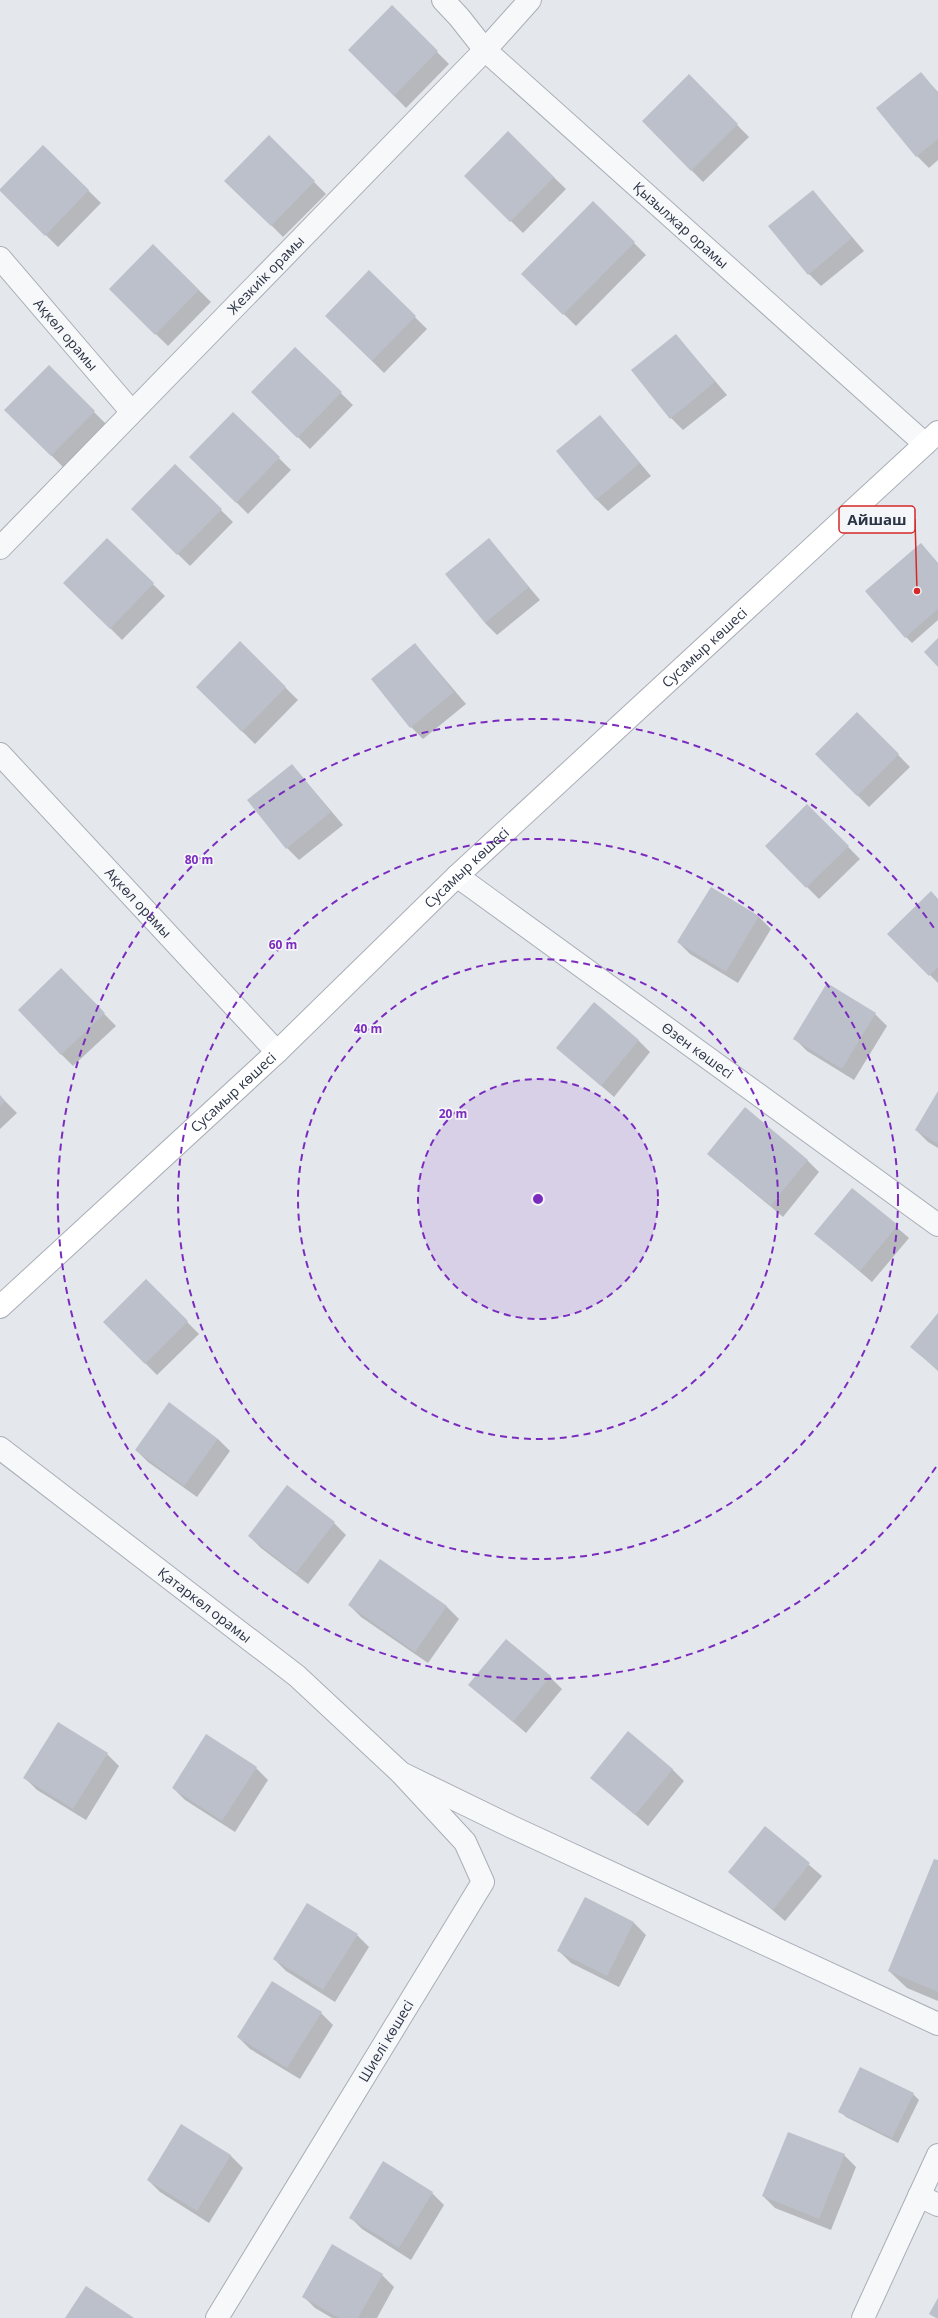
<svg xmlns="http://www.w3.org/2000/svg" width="938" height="2318" font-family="'Open Sans',sans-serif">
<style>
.shadow{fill:#0003}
.building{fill:#bbc0ca}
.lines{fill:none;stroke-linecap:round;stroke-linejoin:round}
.lane-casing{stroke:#a9aeb7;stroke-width:24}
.street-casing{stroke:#a9aeb7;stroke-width:24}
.secondary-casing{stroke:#a9aeb7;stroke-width:24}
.lane{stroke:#f7f8fa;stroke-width:22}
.street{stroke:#f7f8fa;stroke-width:22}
.secondary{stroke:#fff;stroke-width:22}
.ring{fill:none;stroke:#7b2cbf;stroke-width:2;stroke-dasharray:7 5}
.labels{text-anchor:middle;stroke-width:3.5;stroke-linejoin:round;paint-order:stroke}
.street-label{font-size:14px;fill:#2b3445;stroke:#f4f6f9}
.centre{fill:#7b2cbf;stroke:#f4f6f9;stroke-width:2}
.ring-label{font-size:12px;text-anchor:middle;font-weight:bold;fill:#7b2cbf;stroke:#f4f6f9;stroke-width:3.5;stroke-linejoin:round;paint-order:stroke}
.leader{fill:none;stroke:#d62828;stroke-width:1.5}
.callout-dot{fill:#d62828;stroke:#f4f6f9;stroke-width:1.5}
.callout{fill:#f4f6f9;stroke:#d62828;stroke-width:1.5}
.callout-label{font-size:15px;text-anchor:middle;font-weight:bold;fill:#2b3445}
</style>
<rect width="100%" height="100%" fill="#e4e7ec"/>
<g class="shadow">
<path d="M392,7L449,64L406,108L349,50Z"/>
<path d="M920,73L938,92V160L929,168L917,156Z"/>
<path d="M689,76L749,137L703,182L643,121Z"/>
<path d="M508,133L566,189L523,233L465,176Z"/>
<path d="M269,137L326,194L283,237L226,180Z"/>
<path d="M43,146L101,203L58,247L0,190Z"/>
<path d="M813,191L864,251L821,286L809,274Z"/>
<path d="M593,202L646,255L576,326L523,274Z"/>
<path d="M153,245L211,302L168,346L110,289Z"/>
<path d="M369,272L427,329L384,373L327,316Z"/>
<path d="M676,335L727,395L683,430L671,418Z"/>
<path d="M295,348L353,405L310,449L252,392Z"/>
<path d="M49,367L106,424L63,467L6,410Z"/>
<path d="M233,413L291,470L248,514L191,457Z"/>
<path d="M600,416L651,476L608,511L596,499Z"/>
<path d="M175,465L233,522L190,566L132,509Z"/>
<path d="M107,539L165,596L122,640L65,583Z"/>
<path d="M489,540L540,600L497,635L485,623Z"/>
<path d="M938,564V620L912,643L906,637Z"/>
<path d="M240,643L298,700L255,744L197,687Z"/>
<path d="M415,644L466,704L423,739L411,727Z"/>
<path d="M857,713L910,767L869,807L816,754Z"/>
<path d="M292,765L343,825L299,860L287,848Z"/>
<path d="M807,805L860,859L819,899L766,846Z"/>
<path d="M711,888L759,917L771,929L738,983L690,954L678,942Z"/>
<path d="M938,900V983L889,934Z"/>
<path d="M73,982L116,1026L73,1066L61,1054Z"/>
<path d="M875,1014L887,1026L854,1080L807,1051L795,1039Z"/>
<path d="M638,1040L650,1052L614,1097L558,1048Z"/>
<path d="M938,1093V1148L928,1142L916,1130Z"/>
<path d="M0,1096L17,1113L0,1129Z"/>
<path d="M708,1154L807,1160L819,1172L783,1217Z"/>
<path d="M852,1189L909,1238L872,1282L816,1234Z"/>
<path d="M146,1280L199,1334L157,1375L104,1322Z"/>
<path d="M938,1315V1371L912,1347Z"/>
<path d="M218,1439L230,1451L197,1497L148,1462L136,1450Z"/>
<path d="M334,1523L346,1535L308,1584L261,1548L249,1536Z"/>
<path d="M381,1561L447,1607L459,1619L428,1663L361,1617L349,1605Z"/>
<path d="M550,1677L562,1689L526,1733L470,1685Z"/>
<path d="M107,1754L119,1766L86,1820L37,1790L25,1778Z"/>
<path d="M256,1768L268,1780L235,1832L185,1800L173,1788Z"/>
<path d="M672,1769L684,1781L648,1826L592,1777Z"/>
<path d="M765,1827L822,1876L785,1921L729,1872Z"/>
<path d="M938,1861V2001L907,1988L889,1971Z"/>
<path d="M585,1898L634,1923L646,1935L619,1987L571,1963L559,1951Z"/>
<path d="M357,1935L369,1947L335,2002L286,1971L274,1959Z"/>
<path d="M321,2013L333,2025L300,2079L250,2049L238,2037Z"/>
<path d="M913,2094L919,2100L898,2143L846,2117L840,2111Z"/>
<path d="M182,2126L231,2156L243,2168L209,2223L160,2192L148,2180Z"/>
<path d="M844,2155L856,2167L831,2230L775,2208L763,2196Z"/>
<path d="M383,2163L432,2193L444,2205L411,2260L362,2229L350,2217Z"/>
<path d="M332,2245L382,2275L394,2287L377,2318H332L315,2308L303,2296Z"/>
</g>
<g class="building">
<path d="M392,5L438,51L394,96L348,50Z"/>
<path d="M921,72L938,93V139L916,157L876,108Z"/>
<path d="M689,74L738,124L691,171L642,121Z"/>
<path d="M508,131L554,177L510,222L464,176Z"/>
<path d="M269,135L315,181L271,226L224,181Z"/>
<path d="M43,145L89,190L45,236L0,191V189Z"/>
<path d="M813,190L852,238L808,275L768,226Z"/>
<path d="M593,201L635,242L563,315L521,274Z"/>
<path d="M153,244L199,290L155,335L109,289Z"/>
<path d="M369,270L416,316L372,361L325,316Z"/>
<path d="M676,334L715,382L670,419L631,370Z"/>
<path d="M295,347L342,392L297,438L251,392Z"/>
<path d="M49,365L95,411L51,456L4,410Z"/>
<path d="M233,412L280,457L236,503L189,457Z"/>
<path d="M600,415L640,463L596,500L556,451Z"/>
<path d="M175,464L222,509L177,555L131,509Z"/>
<path d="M107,538L154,583L110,629L63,583Z"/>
<path d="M489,538L529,587L485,623L445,574Z"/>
<path d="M921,543L938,563V609L905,638L865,591Z"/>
<path d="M938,638V667L924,652Z"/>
<path d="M240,641L286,687L242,732L196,687Z"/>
<path d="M415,643L454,692L410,728L371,679Z"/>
<path d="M857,712L899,754L857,796L815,754Z"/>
<path d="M292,764L331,812L286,849L247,800Z"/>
<path d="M807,804L849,846L806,888L765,846Z"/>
<path d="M711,887L759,916L726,972L677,942Z"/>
<path d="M931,891L938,899V967L929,976L887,934Z"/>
<path d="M61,968L105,1013L61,1055L18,1010Z"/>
<path d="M827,983L876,1013L842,1069L793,1039Z"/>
<path d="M594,1002L639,1040L601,1086L556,1048Z"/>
<path d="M938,1091V1144L915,1130Z"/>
<path d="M0,1095L5,1101L0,1106Z"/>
<path d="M745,1107L808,1160L770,1206L707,1154Z"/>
<path d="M852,1188L898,1225L860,1271L814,1234Z"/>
<path d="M146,1279L188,1321L145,1364L103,1322Z"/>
<path d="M938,1313V1370L910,1347Z"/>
<path d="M169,1402L218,1439L184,1486L135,1450Z"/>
<path d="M287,1485L335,1522L296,1573L248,1536Z"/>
<path d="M380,1559L447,1606L415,1652L348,1605Z"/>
<path d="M506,1639L551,1676L513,1722L468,1685Z"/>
<path d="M58,1722L108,1753L73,1809L23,1778Z"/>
<path d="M628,1731L673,1769L635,1815L590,1778Z"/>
<path d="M206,1734L257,1767L222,1821L172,1788Z"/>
<path d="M765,1826L810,1863L773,1910L728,1872Z"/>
<path d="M934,1859L938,1860V1992L888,1971Z"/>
<path d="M585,1897L634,1922L607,1976L557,1951Z"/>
<path d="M307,1903L358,1934L323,1990L273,1959Z"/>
<path d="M272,1981L322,2012L287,2068L237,2037Z"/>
<path d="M860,2067L914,2093L892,2138L838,2112Z"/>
<path d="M181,2124L231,2155L197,2211L147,2180Z"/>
<path d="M788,2132L845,2154L819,2219L762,2196Z"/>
<path d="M383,2161L433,2192L399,2248L349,2218Z"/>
<path d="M332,2244L383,2274L358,2318H339L302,2297Z"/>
<path d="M86,2286L134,2318H65Z"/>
<path d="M938,2298V2318H936L929,2314Z"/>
</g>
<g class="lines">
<defs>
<path id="lane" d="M401,1773L512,1827L938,2024"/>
<g id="street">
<path id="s1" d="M443,0L459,17L485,50L925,444"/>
<path id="s2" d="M0,258L131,411"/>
<path id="s3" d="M0,548L485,50L530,0"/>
<path id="s4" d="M0,754L277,1052"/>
<path id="s5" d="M457,876L938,1225"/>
<path id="s6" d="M0,1448L297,1676L401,1773L465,1842L483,1882L217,2318"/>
<path d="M919,2196L938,2205"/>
<path d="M863,2318L938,2155"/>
</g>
<g id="secondary">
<path id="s7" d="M0,1307L277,1052L457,876L938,432"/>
</g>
</defs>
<use href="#lane" class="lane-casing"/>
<use href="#street" class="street-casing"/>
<use href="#secondary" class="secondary-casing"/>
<use href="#lane" class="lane"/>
<use href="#street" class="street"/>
<use href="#secondary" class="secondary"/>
</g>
<circle cx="538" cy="1199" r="120" fill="#7b2cbf" fill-opacity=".12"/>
<g class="ring">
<circle cx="538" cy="1199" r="120"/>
<circle cx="538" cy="1199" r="240"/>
<circle cx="538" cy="1199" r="360"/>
<path d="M936 1467A480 480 0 1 1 936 931"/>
</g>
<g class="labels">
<g class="street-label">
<text dy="5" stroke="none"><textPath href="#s1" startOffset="328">Қызылжар орамы</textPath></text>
<text dy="5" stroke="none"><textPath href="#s3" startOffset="381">Жезкиік орамы</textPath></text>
<text dy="5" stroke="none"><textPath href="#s2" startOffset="101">Ақкөл орамы</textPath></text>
<text dy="5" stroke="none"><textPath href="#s7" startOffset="965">Сусамыр көшесі</textPath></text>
<text dy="5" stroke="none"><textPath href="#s7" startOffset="641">Сусамыр көшесі</textPath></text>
<text dy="5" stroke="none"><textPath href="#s4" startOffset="203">Ақкөл орамы</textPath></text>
<text dy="5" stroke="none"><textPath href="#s5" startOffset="297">Өзен көшесі</textPath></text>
<text dy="5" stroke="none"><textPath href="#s7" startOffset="317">Сусамыр көшесі</textPath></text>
<text dy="5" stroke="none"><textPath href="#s6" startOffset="258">Қатаркөл орамы</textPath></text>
<text transform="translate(386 2041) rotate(-59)" y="5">Шиелі көшесі</text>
</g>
</g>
<circle cx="538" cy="1199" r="6" class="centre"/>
<g class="ring-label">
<text x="199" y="864">80 m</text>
<text x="283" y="949">60 m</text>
<text x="368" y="1033">40 m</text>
<text x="453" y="1118">20 m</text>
</g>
<path class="leader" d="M917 591L915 519"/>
<circle class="callout-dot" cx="917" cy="591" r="4"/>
<rect class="callout" x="839" y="506" width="76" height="27" rx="4"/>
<g class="callout-label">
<text x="877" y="525">Айшаш</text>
</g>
</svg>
